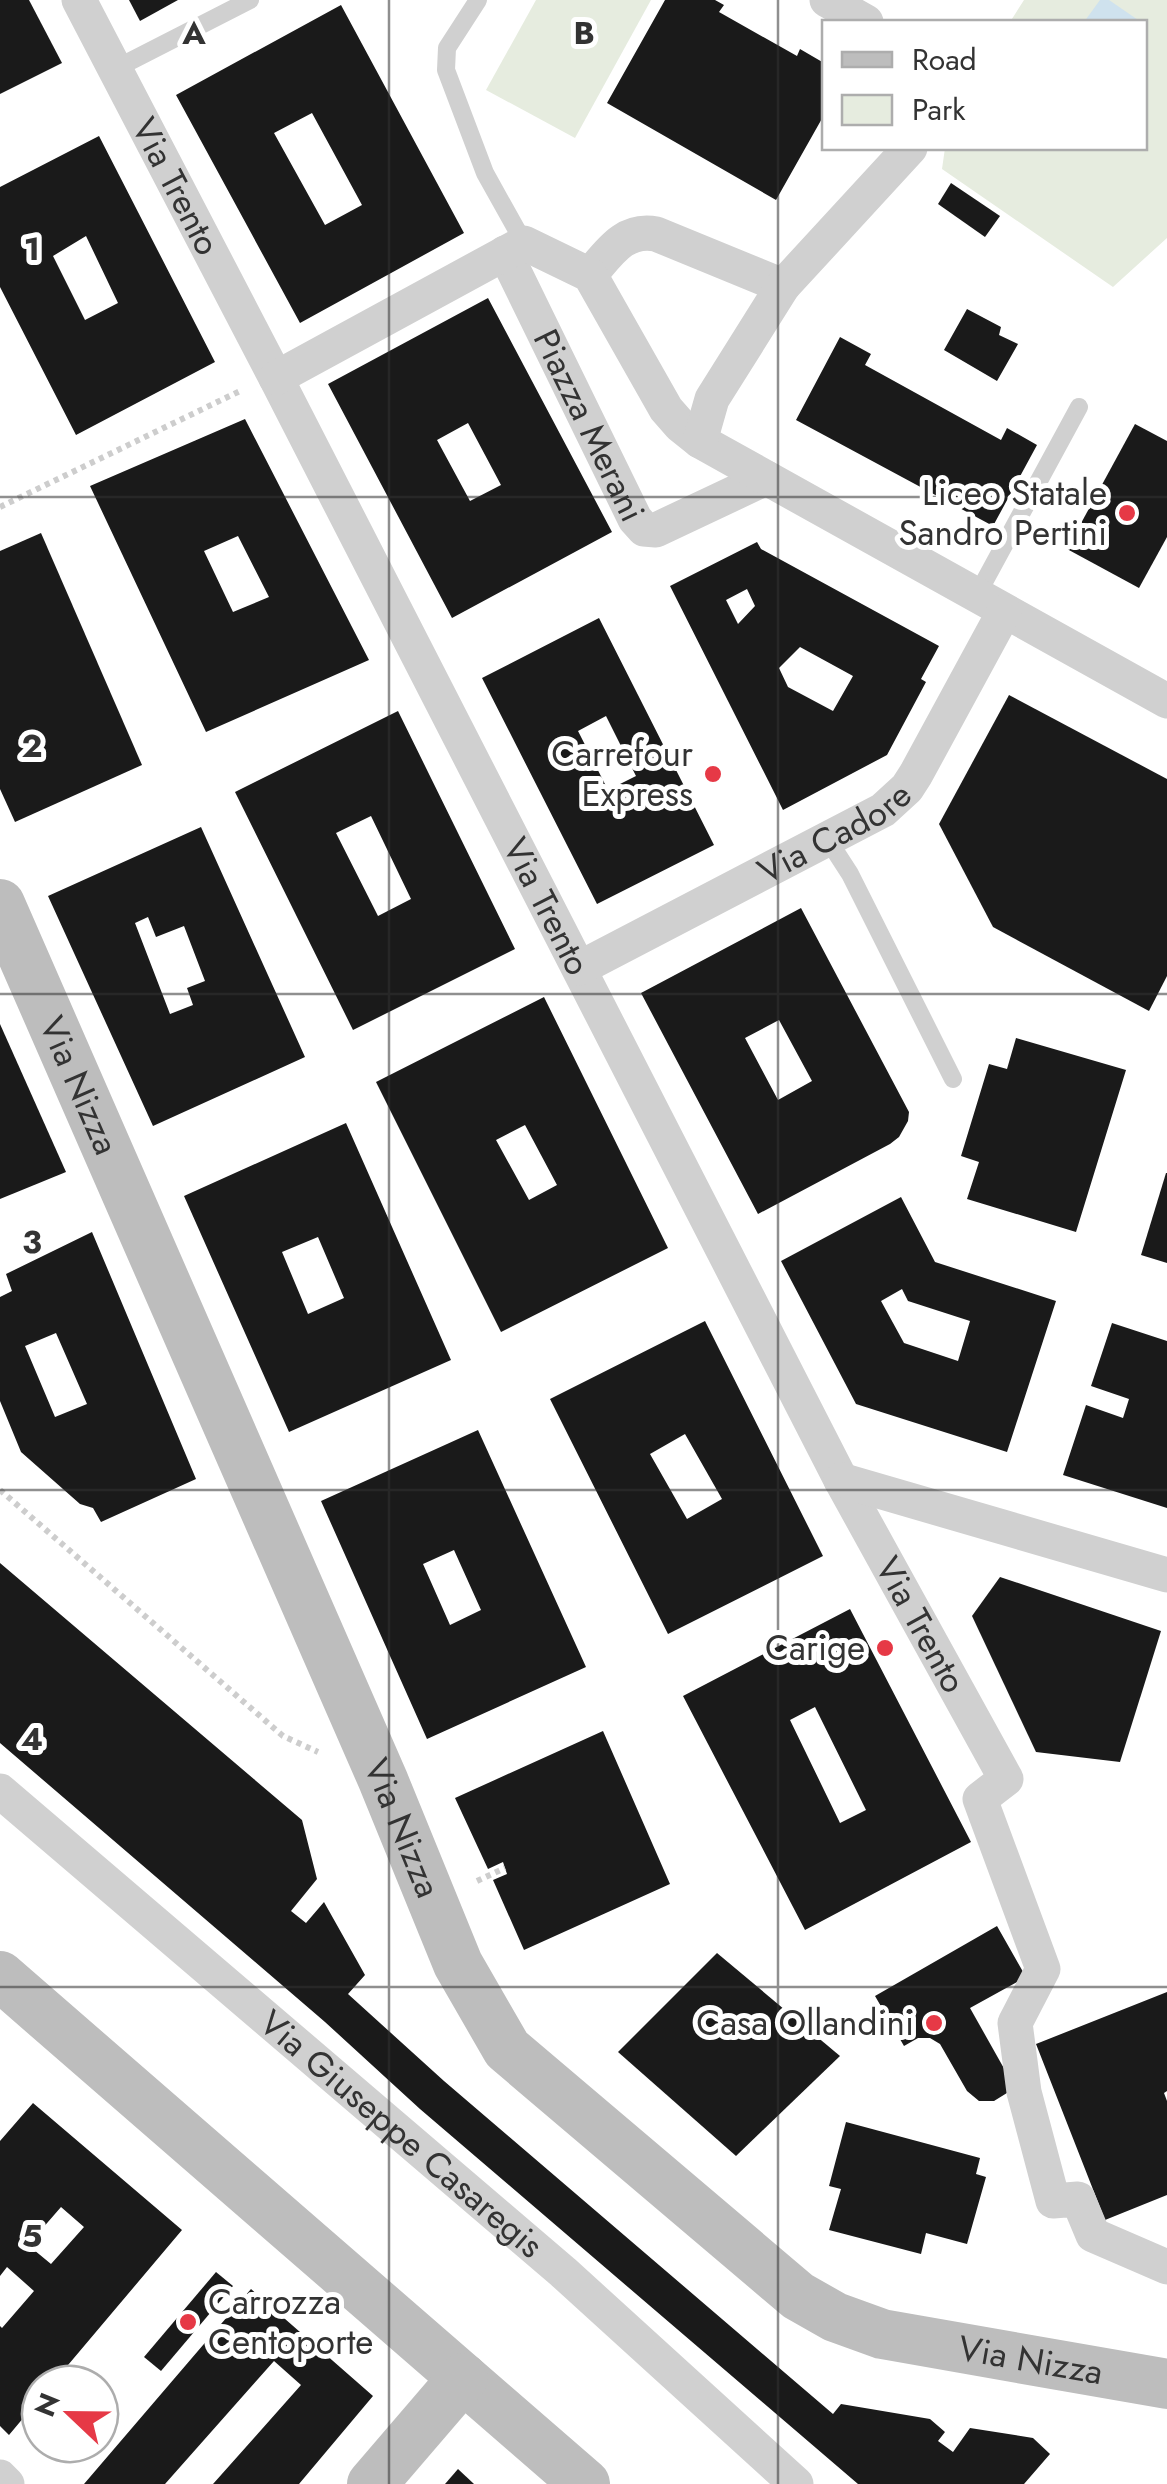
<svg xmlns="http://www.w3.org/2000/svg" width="1167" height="2484" font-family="Jost,sans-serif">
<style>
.green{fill:#e6ecdf}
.water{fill:#cfe2ee}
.building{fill:#1a1a1a;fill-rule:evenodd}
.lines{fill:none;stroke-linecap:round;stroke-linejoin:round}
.path{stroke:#cdcdcd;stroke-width:6;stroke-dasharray:5 5;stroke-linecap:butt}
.lane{stroke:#d0d0d0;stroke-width:18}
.street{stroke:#d0d0d0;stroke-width:35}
.secondary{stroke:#bdbdbd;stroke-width:50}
.grid{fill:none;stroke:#333;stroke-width:2.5;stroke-opacity:0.55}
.poi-dot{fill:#e63946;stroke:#fff;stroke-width:4}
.labels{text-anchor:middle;stroke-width:10;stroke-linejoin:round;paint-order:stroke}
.street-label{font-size:35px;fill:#333;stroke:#fff}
.poi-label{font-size:35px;fill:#333;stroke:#fff;text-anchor:end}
.grid-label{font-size:32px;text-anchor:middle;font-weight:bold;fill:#333;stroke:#fff;stroke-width:10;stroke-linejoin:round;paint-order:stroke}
</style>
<rect width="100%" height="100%" fill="#fff"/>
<g class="green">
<path d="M536,0H651L575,138L486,90Z"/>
<path d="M1024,0H1167V238L1113,287L942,169L945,148H1144V22H1010Z"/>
</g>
<path class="water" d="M1100,0H1109L1141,22H1084Z"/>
<g class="building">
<path d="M0,0H29L62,63L0,94Z"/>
<path d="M129,0H178L140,21Z"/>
<path d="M665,0H715L724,5L719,12L797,56L800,49L824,63V115L776,200L607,103Z"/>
<path d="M341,5L464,233L300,323L176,95ZM312,113L362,205L325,225L274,133Z"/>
<path d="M99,136L215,362L76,435L0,287V187ZM86,236L118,303L85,320L53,256Z"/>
<path d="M951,183L1000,216L985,237L938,204Z"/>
<path d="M488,298L612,532L452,618L328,384ZM468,423L501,485L470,501L437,440Z"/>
<path d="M967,309L1001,327L999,335L1018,344L997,381L944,350Z"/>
<path d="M840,337L871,354L865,365L1001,440L1007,428L1037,445L993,526L796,420Z"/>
<path d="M245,419L369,660L206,732L90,486ZM238,536L269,597L233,612L204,551Z"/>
<path d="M1135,424L1167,441V537L1139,588L1067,549Z"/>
<path d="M41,533L142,765L15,822L0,789V551Z"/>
<path d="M757,542L761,549L939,646L921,679L926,682L887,755L783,810L670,586ZM747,589L755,606L738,624L726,600ZM800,647L853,676L833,711L788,687L779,668Z"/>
<path d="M599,618L714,845L597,904L482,678ZM606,716L636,776L608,790L578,731Z"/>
<path d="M1009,695L1167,779V976L1149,1011L993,927L939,824Z"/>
<path d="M398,711L515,949L353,1030L235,792ZM371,816L411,899L378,916L336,833Z"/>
<path d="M201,827L305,1057L153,1126L48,896ZM148,917L156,937L184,926L205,981L187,988L193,1005L170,1014L135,923Z"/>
<path d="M801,908L909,1112L908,1121L899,1137L890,1144L758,1214L641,993ZM779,1020L812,1081L778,1100L745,1038Z"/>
<path d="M544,997L668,1248L501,1332L376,1082ZM525,1125L557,1185L529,1200L496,1140Z"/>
<path d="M0,1024L66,1172L0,1199Z"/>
<path d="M1016,1038L1126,1070L1076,1232L967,1199L979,1162L961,1156L989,1064L1007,1069Z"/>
<path d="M346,1123L451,1360L289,1432L184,1196ZM318,1237L344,1298L308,1314L282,1252Z"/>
<path d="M1166,1173H1167V1263L1141,1255Z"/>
<path d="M901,1197L935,1262L1056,1301L1007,1452L856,1404L781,1261ZM902,1289L908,1301L970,1321L958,1361L904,1343L881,1301Z"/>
<path d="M92,1232L196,1479L101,1522L93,1508L80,1504L21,1452L0,1401V1297L12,1291L6,1274ZM56,1333L87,1404L55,1417L25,1346Z"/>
<path d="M705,1321L823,1556L668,1634L550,1399ZM685,1434L722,1499L687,1519L650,1454Z"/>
<path d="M1112,1323L1167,1341V1508L1063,1475L1086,1405L1123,1418L1129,1399L1091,1386Z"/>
<path d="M478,1430L586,1667L427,1739L321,1501ZM454,1550L481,1610L450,1625L423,1564Z"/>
<path d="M0,1563L302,1820L317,1879L291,1911L306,1923L324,1902L365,1975L348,1994L444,2081L833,2414L841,2404L930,2419L945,2432L938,2441L953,2452L970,2428L1033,2438L1050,2454L1024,2484H858L420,2109L325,2022L0,1743Z"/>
<path d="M1000,1577L1161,1631L1120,1762L1036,1752L972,1616Z"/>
<path d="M850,1609L971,1842L805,1930L683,1696ZM815,1707L866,1810L840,1823L790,1720Z"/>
<path d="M603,1731L670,1884L524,1950L493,1880L507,1874L503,1862L488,1869L455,1798Z"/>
<path d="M997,1926L1026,1977L970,2008L1015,2088L994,2101H979L967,2091L940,2044L930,2038H918L904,2046L875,1996Z"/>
<path d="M717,1953L840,2056L736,2156L618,2052Z"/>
<path d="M1167,1992V2091L1164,2093L1167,2101V2195L1105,2220L1036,2044Z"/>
<path d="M33,2103L182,2230L52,2384H40V2398L9,2435L0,2426V2326L2,2328L34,2291L7,2267L0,2276V2141ZM61,2207L84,2227L51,2264L28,2245Z"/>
<path d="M846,2122L980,2158L976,2174L986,2177L967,2244L926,2233L921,2254L829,2230L841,2189L829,2186Z"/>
<path d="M216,2272L233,2286L161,2371L144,2357Z"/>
<path d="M251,2289L373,2396L299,2484H213L301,2385L274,2361L165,2484H84Z"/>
<path d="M458,2469L474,2484H445Z"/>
</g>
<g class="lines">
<g class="path">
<path d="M0,507L240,391"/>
<path d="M0,1490L283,1736L318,1752"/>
<path d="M477,1881L505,1868"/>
</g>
<g class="lane">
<path d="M478,0L447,48L446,70L485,173L524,243"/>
<path d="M115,69L250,0"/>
<path d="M977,595L1079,407"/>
<path d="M828,840L850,874L953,1079"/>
</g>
<g class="street">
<path id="s1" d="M79,0L276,378L841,1480L1006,1779L980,1799L1043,1969L1015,2023L1024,2092L1053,2201L1078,2199L1093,2235L1167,2267"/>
<path d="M827,0L866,22"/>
<path id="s2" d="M505,253L635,519L644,529L656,530L766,478"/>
<path d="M590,275C609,253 624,228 656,234L783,286"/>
<path d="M276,378L524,243L590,275L666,409L680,425L700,441L1167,701"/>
<path d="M700,441L712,399L783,286L910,148"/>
<path id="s3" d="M580,968L883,810L907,788L916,774L1004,612"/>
<path d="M841,1480L1167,1575"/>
<path id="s4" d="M0,1791L563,2272L796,2484"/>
<path d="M0,2477L7,2484"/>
</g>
<g class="secondary">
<path id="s5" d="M0,904L383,1780L458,1964L507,2049L798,2296L835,2317L882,2334L1167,2384"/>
<path d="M0,1976L585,2484"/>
<path d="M372,2484L463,2378"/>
</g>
</g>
<path class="grid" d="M389,0V2484M778,0V2484M0,497H1167M0,994H1167M0,1490H1167M0,1987H1167"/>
<g class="poi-dot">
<circle cx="1127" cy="513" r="10"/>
<circle cx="713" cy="774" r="10"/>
<circle cx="885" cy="1648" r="10"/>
<circle cx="934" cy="2023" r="10"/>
<circle cx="188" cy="2322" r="10"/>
</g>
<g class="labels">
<g class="street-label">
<text dy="12" stroke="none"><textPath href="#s1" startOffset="210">Via Trento</textPath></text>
<text dy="12" stroke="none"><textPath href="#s2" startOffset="192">Piazza Merani</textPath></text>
<text dy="12" stroke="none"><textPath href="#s3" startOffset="288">Via Cadore</textPath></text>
<text dy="12" stroke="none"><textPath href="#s1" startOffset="1020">Via Trento</textPath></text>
<text dy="12" stroke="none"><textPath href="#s5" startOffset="198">Via Nizza</textPath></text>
<text dy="12" stroke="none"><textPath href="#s1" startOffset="1830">Via Trento</textPath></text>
<text dy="12" stroke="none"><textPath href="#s5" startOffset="1008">Via Nizza</textPath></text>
<text dy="12" stroke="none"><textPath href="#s4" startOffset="528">Via Giuseppe Casaregis</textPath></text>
<text dy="12" stroke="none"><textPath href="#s5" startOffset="1878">Via Nizza</textPath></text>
</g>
<g class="poi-label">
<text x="1107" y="505">Liceo Statale<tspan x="1107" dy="40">Sandro Pertini</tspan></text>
<text x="693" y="766">Carrefour<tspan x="693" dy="40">Express</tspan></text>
<text x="865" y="1660">Carige</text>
<text x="914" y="2035">Casa Ollandini</text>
<text x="208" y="2314" text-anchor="start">Carrozza<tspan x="208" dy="40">Centoporte</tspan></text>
</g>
</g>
<g class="grid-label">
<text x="194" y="44">A</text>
<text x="584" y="44">B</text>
<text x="32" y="260">1</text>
<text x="32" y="757">2</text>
<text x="32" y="1253">3</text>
<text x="32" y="1750">4</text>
<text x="32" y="2247">5</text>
</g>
<rect x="822" y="20" width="325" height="130" fill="#ffffff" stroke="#adadad" stroke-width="2.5"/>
<rect x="842" y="52" width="50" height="15" fill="#bdbdbd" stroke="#adadad" stroke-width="2.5"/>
<text x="912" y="70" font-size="30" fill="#333333">Road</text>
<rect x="842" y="95" width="50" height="30" fill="#e6ecdf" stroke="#adadad" stroke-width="2.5"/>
<text x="912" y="120" font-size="30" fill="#333333">Park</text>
<g transform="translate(70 2414) rotate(292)"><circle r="48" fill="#ffffff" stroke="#adadad" stroke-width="2.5"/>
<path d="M0-8L18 38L0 25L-18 38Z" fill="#e63946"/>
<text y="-15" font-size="28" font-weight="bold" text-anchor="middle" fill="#333333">N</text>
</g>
</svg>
